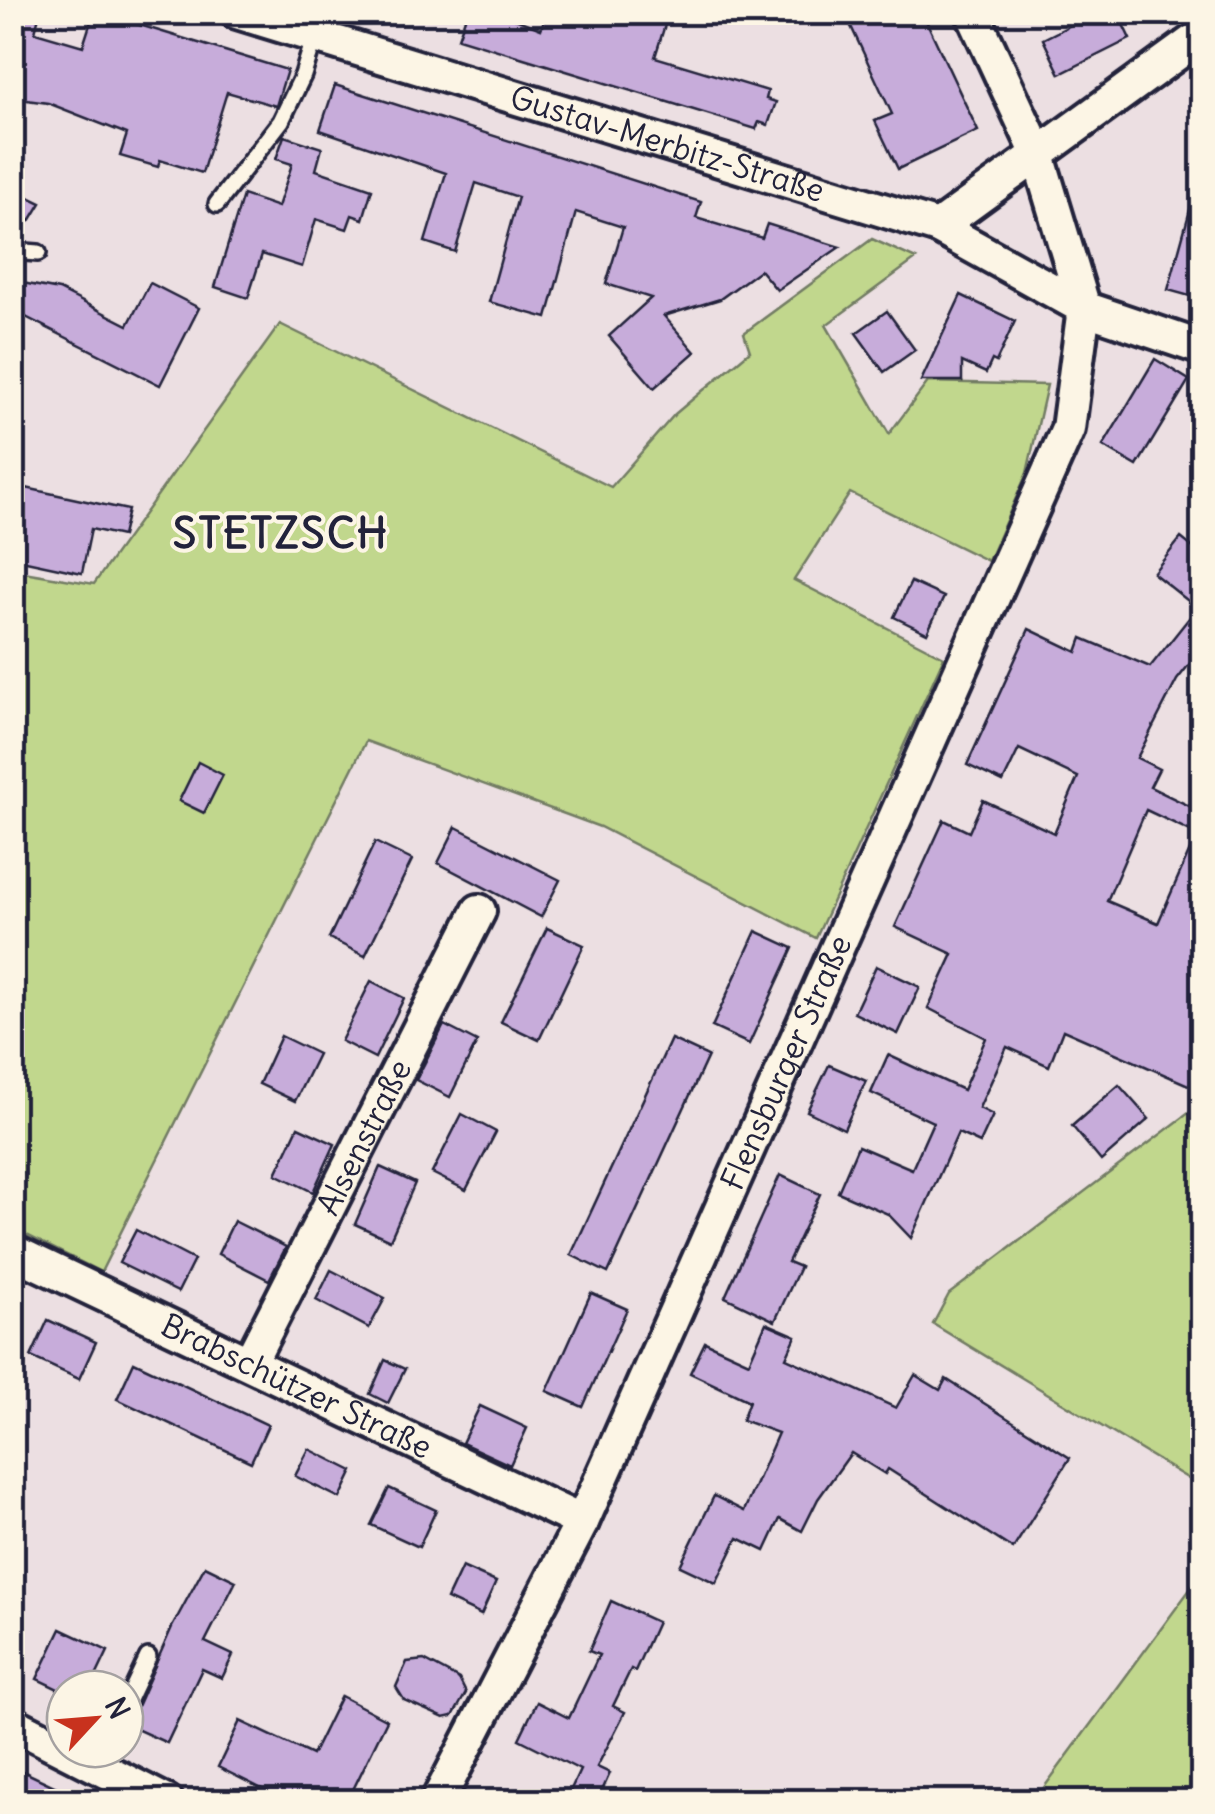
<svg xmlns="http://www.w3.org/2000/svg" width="1215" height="1814" font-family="Delius,sans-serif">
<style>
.green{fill:#c1d78d;stroke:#727c64;stroke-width:2.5}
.building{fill:#c7acda;stroke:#22223b;stroke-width:2.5;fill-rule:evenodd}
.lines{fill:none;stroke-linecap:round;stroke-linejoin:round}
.service-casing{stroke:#22223b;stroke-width:22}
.minor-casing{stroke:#22223b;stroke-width:40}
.service{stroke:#fcf5e5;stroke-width:15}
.minor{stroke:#fcf5e5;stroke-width:32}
.labels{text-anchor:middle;stroke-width:8;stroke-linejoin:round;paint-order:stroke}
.street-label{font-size:32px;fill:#22223b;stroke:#fcf5e5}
.district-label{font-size:42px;font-weight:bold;letter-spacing:2.5px;fill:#22223b;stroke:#fcf5e5}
</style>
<rect width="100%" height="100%" fill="#ecdfe2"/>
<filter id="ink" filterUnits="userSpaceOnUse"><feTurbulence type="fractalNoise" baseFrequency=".01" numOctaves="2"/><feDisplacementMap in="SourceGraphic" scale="20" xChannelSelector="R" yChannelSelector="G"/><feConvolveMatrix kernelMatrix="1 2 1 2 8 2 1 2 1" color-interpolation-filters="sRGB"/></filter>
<g filter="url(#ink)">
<g class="green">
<path d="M872,239L916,259L826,325L889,434L928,382L1047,385L1027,473L988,561L850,493L794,580L944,657L816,938L600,827L366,741L101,1272L13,1228L12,570L94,584L280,324L611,487L675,414L750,351L744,333Z"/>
<path d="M1202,1103V1487L933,1324L949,1294Z"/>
<path d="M1202,1573V1801H1034Z"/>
</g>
<g class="building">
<path d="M12,12H40L35,32L83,46L94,12H97L287,70L276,106L227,92L202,173L160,160L158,167L120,156L127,134L48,103L12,98Z"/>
<path d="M467,12H497L541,29L546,14L567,21L569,12H669L655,57L768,91L766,99L776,102L768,125L759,122L756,129L458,38Z"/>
<path d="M869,12H922L978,131L898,169L875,121L892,114L849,22Z"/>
<path d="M1097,12H1117L1130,39L1060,74L1043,39Z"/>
<path d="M335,85L701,202L696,218L762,238L767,224L840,247L777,290L760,270L720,299L664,316L695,352L654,388L609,336L651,298L606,284L623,227L576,212L547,318L489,302L518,197L476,183L455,252L425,242L446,173L320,130Z"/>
<path d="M284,136L322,148L316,170L372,189L363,219L352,215L347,229L316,219L302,267L262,254L248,298L215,287L243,195L278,207L292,164L276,159Z"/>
<path d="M1196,188L1202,189V280L1197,298L1168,290Z"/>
<path d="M12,189L41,203L30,221L12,212Z"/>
<path d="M12,281L59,290L128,325L150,283L199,308L160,385L12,310Z"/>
<path d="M961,295L1015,321L996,362L992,360L986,373L962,362V381H921Z"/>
<path d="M887,311L915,350L884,372L856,333Z"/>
<path d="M1155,359L1189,380L1137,466L1103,446Z"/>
<path d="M12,485L128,510L122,536L91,529L82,573L12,558Z"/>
<path d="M1181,538L1202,555V648L1177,680L1137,758L1159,769L1150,787L1202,812V1091L1063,1030L1049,1066L1007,1047L979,1108L993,1115L980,1143L958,1133L911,1238L888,1214L838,1192L858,1146L912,1169L933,1122L871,1093L888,1055L963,1090L986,1038L928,1008L953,954L895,927L944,820L969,832L983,800L1054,833L1078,777L1019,749L1003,782L967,765L1029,629L1077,652L1082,638L1150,667L1197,608L1153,573ZM1146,810L1197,834L1158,923L1107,901Z"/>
<path d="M911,582L944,597L927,633L894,617Z"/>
<path d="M198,762L223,775L204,813L179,801Z"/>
<path d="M456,827L560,880L541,917L438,863Z"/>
<path d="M375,842L412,860L365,956L329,938Z"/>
<path d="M547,928L584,945L539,1040L501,1022Z"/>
<path d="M756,931L793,948L749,1044L712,1027Z"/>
<path d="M876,966L920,987L898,1034L854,1013Z"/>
<path d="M371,981L404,998L375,1058L341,1041Z"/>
<path d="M444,1025L477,1042L450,1097L416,1080Z"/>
<path d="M281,1036L318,1054L295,1101L259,1084Z"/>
<path d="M671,1039L708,1056L608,1273L571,1255Z"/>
<path d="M829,1065L866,1081L844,1129L807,1111Z"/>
<path d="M1119,1085L1149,1119L1101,1161L1072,1126Z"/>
<path d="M462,1114L496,1132L466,1190L432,1173Z"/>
<path d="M298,1127L335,1144L313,1192L276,1174Z"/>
<path d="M380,1167L415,1183L390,1240L355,1224Z"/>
<path d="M780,1175L820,1194L788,1262L800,1267L775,1321L725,1297Z"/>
<path d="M234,1221L286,1247L269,1280L218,1254Z"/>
<path d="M136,1230L194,1260L178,1292L119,1263Z"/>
<path d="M331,1270L385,1298L369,1328L316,1300Z"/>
<path d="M591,1293L627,1309L583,1407L547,1391Z"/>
<path d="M48,1320L96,1342L79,1379L31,1357Z"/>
<path d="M766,1323L796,1336L786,1358L896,1408L915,1375L940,1390L946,1379L1070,1458L1013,1549L888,1469L885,1474L851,1453L818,1499L802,1531L780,1519L765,1551L738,1538L716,1583L680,1566L714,1496L744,1511L778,1433L742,1420L749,1401L690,1373L705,1342L749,1362Z"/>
<path d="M385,1360L405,1369L388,1403L370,1394Z"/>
<path d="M134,1362L268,1425L251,1462L117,1399Z"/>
<path d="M480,1406L527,1428L510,1465L462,1443Z"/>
<path d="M309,1449L353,1471L340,1498L295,1476Z"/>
<path d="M389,1488L436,1510L419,1547L371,1525Z"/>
<path d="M205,1566L236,1581L205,1642L233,1655L222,1678L202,1669L167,1743L125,1724V1717L135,1711L172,1627Z"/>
<path d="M462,1567L496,1582L481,1615L447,1599Z"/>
<path d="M611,1601L657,1622L635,1671L631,1669L613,1706L625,1712L597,1767L610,1773L597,1802H565L580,1770L519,1739L537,1702L569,1718L599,1655L589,1651Z"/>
<path d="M61,1629L108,1651L90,1689H58L37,1679Z"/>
<path d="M424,1660L459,1679L466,1693L453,1716L444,1718L404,1700L396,1687L407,1662Z"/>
<path d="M341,1696L387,1720L347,1802H288L218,1767L240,1721L312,1755Z"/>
<path d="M12,1766L88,1802H12Z"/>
</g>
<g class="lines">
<defs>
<g id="service">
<path d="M217,204L281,121L303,75L315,36"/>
<path d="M12,251L38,253"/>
<path d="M125,1706L148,1657"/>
</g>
<g id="minor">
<path id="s1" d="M237,12L938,227L1084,308L1202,348"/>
<path d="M938,227L1202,35"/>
<path id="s2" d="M12,1251L582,1522"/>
<path id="s3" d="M250,1362L479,911"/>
<path d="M12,1723L167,1802"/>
<path id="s4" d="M437,1802L582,1522L1068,429L1084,308L1037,152L972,12"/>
</g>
</defs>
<use href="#service" class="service-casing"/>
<use href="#minor" class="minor-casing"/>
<use href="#service" class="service"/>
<use href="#minor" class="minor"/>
</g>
</g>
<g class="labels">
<g class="street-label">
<text dy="11" stroke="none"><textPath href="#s1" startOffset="450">Gustav-Merbitz-Straße</textPath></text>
<text dy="11" stroke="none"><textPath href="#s4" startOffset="818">Flensburger Straße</textPath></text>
<text dy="11" stroke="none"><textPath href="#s3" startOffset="252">Alsenstraße</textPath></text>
<text dy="11" stroke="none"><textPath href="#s2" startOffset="315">Brabschützer Straße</textPath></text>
</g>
<g class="district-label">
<text x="281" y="548">STETZSCH</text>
</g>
</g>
<rect width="1215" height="1814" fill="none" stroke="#fcf5e5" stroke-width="50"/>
<rect x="25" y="25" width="1165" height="1764" fill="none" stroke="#22223b" stroke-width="4" filter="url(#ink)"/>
<g transform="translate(95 1719) rotate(64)"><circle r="48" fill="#fcf5e5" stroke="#a5a1a1" stroke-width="2.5"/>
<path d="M0-8L18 38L0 25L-18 38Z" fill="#c8321e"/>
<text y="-15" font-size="28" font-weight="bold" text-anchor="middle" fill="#22223b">N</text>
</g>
</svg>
